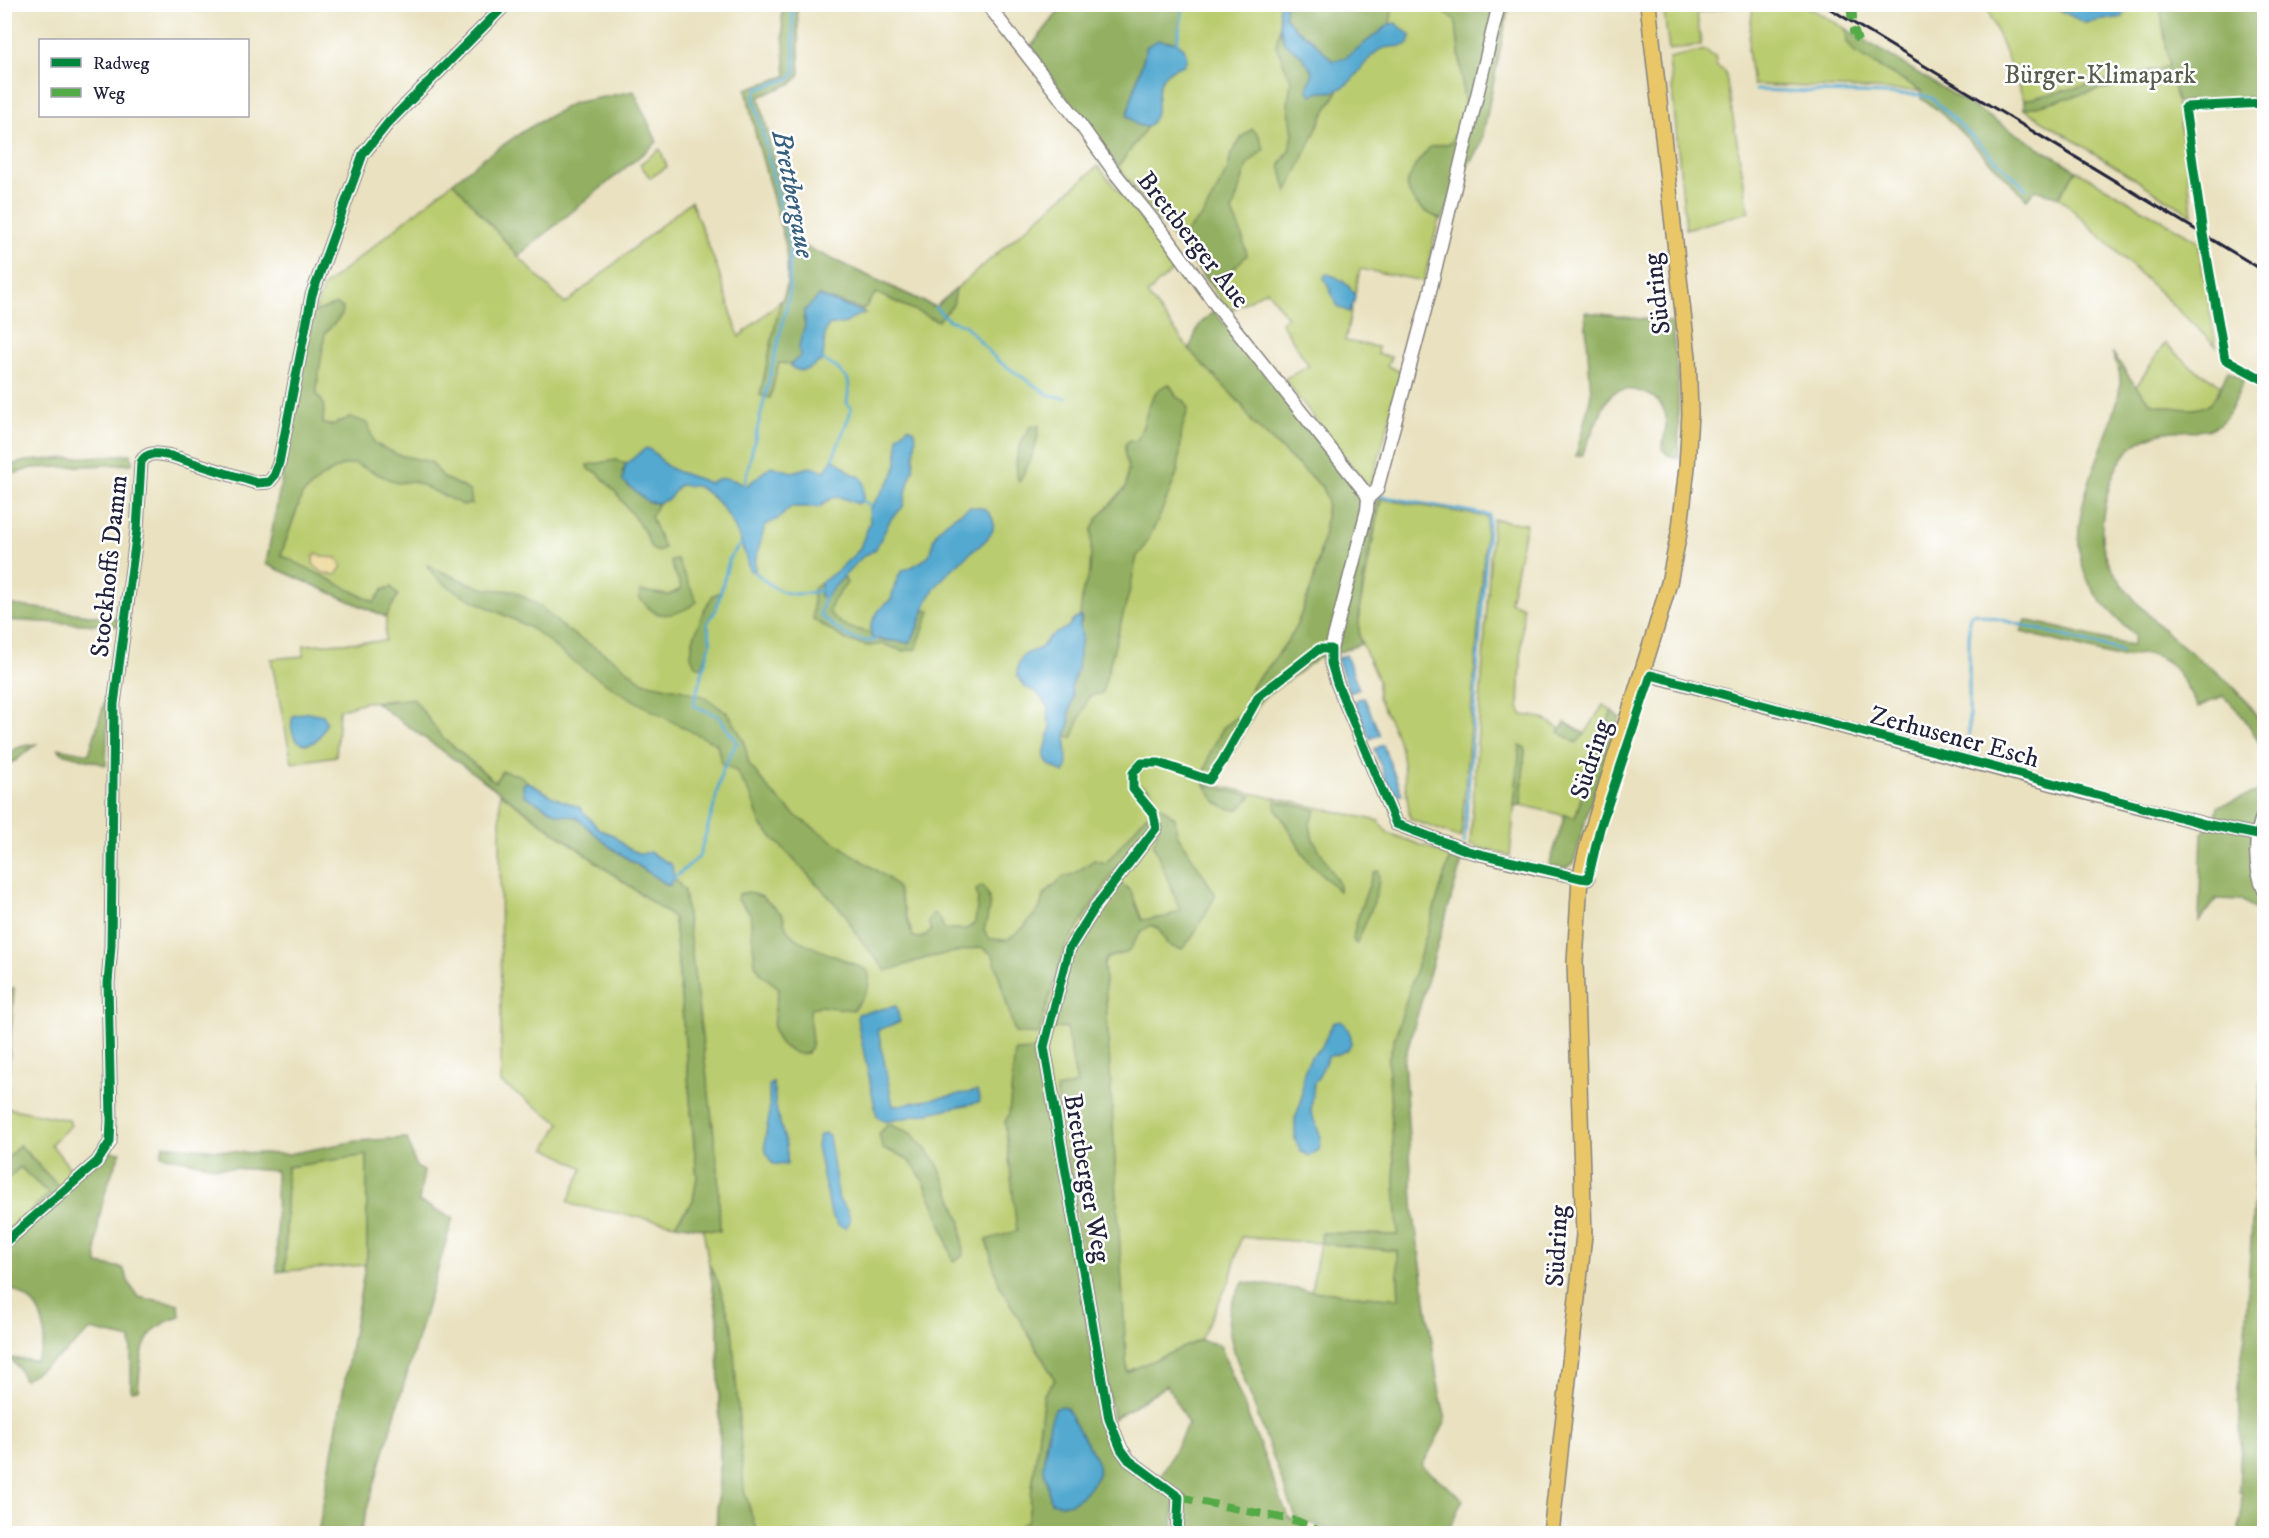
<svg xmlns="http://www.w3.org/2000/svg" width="2269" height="1538" font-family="'IM FELL DW Pica',serif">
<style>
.green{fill:#bacc6f;stroke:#6e7755;stroke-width:1.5}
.forest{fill:#93b062;stroke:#5a694e;stroke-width:1.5;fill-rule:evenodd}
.sand{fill:#eeda9e;stroke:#887e6c;stroke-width:1.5}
.water{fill:#53a9d0;stroke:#3a6686;stroke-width:1.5}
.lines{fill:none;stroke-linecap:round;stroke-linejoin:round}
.stream{stroke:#53a9d0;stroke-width:3}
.minor-casing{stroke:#86827d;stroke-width:15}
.major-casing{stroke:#86827d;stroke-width:18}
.minor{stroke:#fff;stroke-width:12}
.major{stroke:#e9c769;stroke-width:15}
.rail{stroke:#22223b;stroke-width:3}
.quiet{stroke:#53aa46;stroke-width:8;stroke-dasharray:15 8;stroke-linecap:butt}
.cycleway-casing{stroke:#fff;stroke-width:13}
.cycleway{stroke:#00873e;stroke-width:9}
.labels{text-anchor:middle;stroke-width:5;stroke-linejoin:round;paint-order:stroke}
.park-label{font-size:26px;fill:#575e4d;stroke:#fff}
.street-label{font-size:26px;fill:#22223b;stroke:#fff}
.water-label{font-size:27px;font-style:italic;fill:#385f7e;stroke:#fff}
</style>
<rect width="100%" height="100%" fill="#fff"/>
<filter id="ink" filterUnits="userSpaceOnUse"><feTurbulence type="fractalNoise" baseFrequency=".0167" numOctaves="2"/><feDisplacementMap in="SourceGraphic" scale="12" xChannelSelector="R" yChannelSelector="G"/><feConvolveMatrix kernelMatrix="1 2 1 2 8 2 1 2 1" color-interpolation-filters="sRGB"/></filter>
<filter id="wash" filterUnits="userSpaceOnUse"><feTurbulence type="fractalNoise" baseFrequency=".008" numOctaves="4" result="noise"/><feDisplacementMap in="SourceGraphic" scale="24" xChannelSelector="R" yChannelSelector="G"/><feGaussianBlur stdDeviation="1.35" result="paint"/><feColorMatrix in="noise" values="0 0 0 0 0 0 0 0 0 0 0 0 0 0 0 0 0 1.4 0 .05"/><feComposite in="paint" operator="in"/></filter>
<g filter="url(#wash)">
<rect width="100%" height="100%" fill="#e9e1bf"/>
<g class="green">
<path d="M1423,4L1443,9L1456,22L1465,110L1424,281L1360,269L1345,341L1378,347L1377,354L1391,357L1387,366L1403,372L1371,485H1367L1284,379L1309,366L1281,322L1287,317L1267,290L1230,311L1118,167L1030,48L1064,5Z"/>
<path d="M1803,4L1846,29L1847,42L1923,91L1753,85L1748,50L1753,5Z"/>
<path d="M1663,5V4L1738,5L1697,13L1701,45L1669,50Z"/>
<path d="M1986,5H2160C2171,75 2186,144 2192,215L2024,109V100Z"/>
<path d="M1705,50L1715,57L1717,67L1725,71L1749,212L1686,229L1669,58Z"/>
<path d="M660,149L667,167L650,178L640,164Z"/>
<path d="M1098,166L1178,265L1147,294L1190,350L1241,404L1252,422L1322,487L1327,500L1325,530L1313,583L1294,632L1270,665L1252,685L1244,711L1223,728L1202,782L1379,821L1388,833L1459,859L1397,1067L1399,1235L1322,1233L1321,1243L1397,1251L1399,1299L1311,1291L1320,1243L1241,1237L1230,1280L1200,1340L1127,1372L1055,1380L1044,1394L1028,1520L1010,1533H716L720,1459L718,1318L703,1229L677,911L501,787L442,737L413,699L365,702L339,710L336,756L292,763L271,659L303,656L304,645L385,641L386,617L266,564L313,318L323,287L453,182L518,256L565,304L691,201L718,270L739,337L794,289L795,242L935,307Z"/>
<path d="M2076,170L2198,241L2216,346L2059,197Z"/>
<path d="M2165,343L2190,366L2221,385C2217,392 2214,401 2207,406C2193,414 2167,406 2152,404L2136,387Z"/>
<path d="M1381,499L1487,517L1461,838L1410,819L1401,749L1394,729L1378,698V681L1358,634L1360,606Z"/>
<path d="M1493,519L1526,524L1510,602L1523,607L1519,708L1523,715L1542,718L1561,729L1560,732L1576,742L1585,734L1603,705L1612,711L1598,745L1575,818L1521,805L1525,748L1520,746L1510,856L1470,845Z"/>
<path d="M500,793L674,918L697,1177L693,1201L675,1224L573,1205L568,1201L583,1168L546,1148L560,1123L501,1083Z"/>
<path d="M7,1108L69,1120L71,1125L51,1144L76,1176L60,1188L20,1145L5,1162Z"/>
<path d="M367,1155V1255L365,1265L285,1271L287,1167Z"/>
<path d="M20,1167L49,1194L5,1232V1181Z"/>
</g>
<g class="forest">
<path d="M1300,4L1393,5L1390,24L1345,58L1333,61L1312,40L1296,29L1285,17V5Z"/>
<path d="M781,5H797L800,74L793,83L759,97L795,242L935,307L956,289L953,305L938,321L876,293L863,310L819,296L803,318L805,325L800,357L791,364L779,363L770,398L760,395L780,303C791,288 787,260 785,242L756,136L746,89L786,76Z"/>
<path d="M1064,5H1184L1177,43L1169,41L1147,46L1127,115L1137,125L1147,127L1118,167L1030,48Z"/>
<path d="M1423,5H1509L1481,145L1464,171L1442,220C1424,212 1412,204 1406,185L1416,164L1430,147L1451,143L1465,110L1456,22L1443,9Z"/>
<path d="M2160,5H2264V97L2177,102L2170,72L2024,109V100L2169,66Z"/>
<path d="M1280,27L1284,42L1303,57L1313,73L1307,89L1338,91L1322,117L1287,193L1280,165L1289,151L1293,134L1288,104L1291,80L1276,46Z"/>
<path d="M1846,29L2076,170L2059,197L2034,190L2027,199L1940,111L1921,99L1922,91L1855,53L1847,42Z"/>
<path d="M634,91L657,142L518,256L453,182L482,159L527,129L573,103Z"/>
<path d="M1252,129L1258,134L1264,149L1247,165L1232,212L1241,232L1247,255L1214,287L1178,240L1203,215L1228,169L1231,154L1242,137Z"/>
<path d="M336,304L343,308L342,315L325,333L317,387V395C327,404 323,412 323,424L332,425L351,417L367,423L375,444L399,455L431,462L444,478L465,488L470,492L472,504L463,505L413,481L397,483L356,464L343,465L322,477L302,495L281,555L374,602L383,590L391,587L398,595L386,617L266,564L312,313Z"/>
<path d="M1214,311L1362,494L1364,509L1326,656L1317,659L1261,700L1241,739L1213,784L1202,782L1210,753L1223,728L1244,711L1252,685L1270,665L1294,632L1313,583L1325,530L1327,500L1322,487L1252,422L1241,404L1189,350L1199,325Z"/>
<path d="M1585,312L1672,323L1678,380L1679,458L1668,455L1662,449C1664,439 1667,427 1666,417C1663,395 1631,383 1613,393C1605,397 1588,444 1582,455L1576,456L1591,394Z"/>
<path d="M2112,352L2136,387L2152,404C2170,406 2200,416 2213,400C2220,392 2224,380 2228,370L2244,380C2237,395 2231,417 2216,426C2203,434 2186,429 2172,431C2128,437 2112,465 2105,505C2102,519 2100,532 2103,546C2110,581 2163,632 2191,653C2218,673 2238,686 2256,716C2258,720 2263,726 2264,732C2266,738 2265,747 2264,754C2255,731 2242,713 2223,696L2198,707C2187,688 2172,653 2146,654C2133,654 2128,658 2113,656L2021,632L2026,620L2132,646L2135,636C2120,620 2100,604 2090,585C2061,533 2094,472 2111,422C2115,409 2121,393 2120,378C2120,370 2115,360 2112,352Z"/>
<path d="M1169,384L1174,391L1176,397L1185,401L1188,409L1182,429L1178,471L1159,518L1143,549L1137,556L1129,593L1102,693L1089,696L1072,738L1066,735L1070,723L1069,715L1073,697L1071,688L1079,658V651L1082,637L1080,626L1082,619L1080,616L1083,590L1090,572L1092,529L1098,518L1126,487L1128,467L1125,455V444L1130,440L1136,441C1149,423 1144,392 1169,384Z"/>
<path d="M1039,425C1038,447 1029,464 1019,482C1012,462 1019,443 1031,426Z"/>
<path d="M131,454L132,464L33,468L5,476V466L26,461Z"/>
<path d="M616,460L626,464L622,472L628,486L639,493L648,502L658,503L651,517L664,548L658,552L652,549L644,531L617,494L598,473L588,469L587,465Z"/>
<path d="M1377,499H1381C1374,531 1352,616 1361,644L1334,654Z"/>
<path d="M677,559L697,602C686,610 668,619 654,612C649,609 644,602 639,598L640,591L669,595L681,589C680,578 671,571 671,560Z"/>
<path d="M427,565L465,582L486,589L514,591L540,606L565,629L615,660L643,682L683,690L704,697L729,714L744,741L749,764L771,792L796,816L889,879L898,889L913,937L921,938L931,931L928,921L933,914L940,918L944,929H966L975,923L978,899L976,890L982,886C995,899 988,914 984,930L990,939L1007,940L1023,928L1040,908L1043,896L1064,876L1072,875L1094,860L1106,863L1147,814L1151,820L1107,882L1065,947L1038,1035L1015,1033L993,955L981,947L930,957L886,971L856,934L845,914L761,825L751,796L736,771L721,763L717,744C666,720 616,692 570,659C558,651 547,639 535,631C508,613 440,593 427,565Z"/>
<path d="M843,575L847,583L834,600L829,611C837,626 855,629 870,633L872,638C885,643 897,639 909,643L914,636L925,610L930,611L916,649L903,651L883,644L868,646L846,640L813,619V589L821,583L820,596L825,597Z"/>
<path d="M721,592L716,610L708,623L711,642L702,667L695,665L691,656L693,640L704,610L713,595Z"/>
<path d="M4,604L120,619L118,626L5,620Z"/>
<path d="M115,667L108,711L106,765L62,753L58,748L89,754Z"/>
<path d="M413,698L442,737L495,782L502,771L519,775L528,782L523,784L525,795L558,813L576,817L610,847L668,886L674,878L684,890L718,1168L720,1231L675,1224L693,1201L697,1177L674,918L376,703Z"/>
<path d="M1612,711L1620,718L1587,814L1574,863L1566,868L1549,866L1565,815L1575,818L1598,745Z"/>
<path d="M1565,722L1585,734L1576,743L1559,732Z"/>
<path d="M36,744L15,761L5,765V755L19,747Z"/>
<path d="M1520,745L1525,748L1521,805L1514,806Z"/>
<path d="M1142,785L1150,789L1159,805L1175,818L1177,834L1216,895L1191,939L1182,949C1162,946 1168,942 1158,928L1151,925L1141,932L1128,952L1107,958L1104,964L1127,1372L1200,1340L1220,1345L1288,1517L1313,1533H1181L1182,1494L1160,1478L1188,1424L1167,1385L1113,1419L1056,1089L1077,1084L1066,1027L1052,1029L1073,950L1121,883L1131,891L1142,920L1166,917L1180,910L1153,843C1169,813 1149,810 1137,786Z"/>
<path d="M1205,785L1252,796L1238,810C1220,809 1213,800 1205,785Z"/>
<path d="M2264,790V916L2241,900L2216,899L2199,921L2202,833L2215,821L2218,806Z"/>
<path d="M1275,801L1316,810L1310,823L1312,837L1339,884V891L1307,860L1275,807Z"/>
<path d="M1450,857L1462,861L1404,1061L1414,1216L1438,1384L1446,1421L1422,1466L1463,1499L1447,1533H1338L1296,1518L1237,1360C1227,1328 1222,1310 1244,1282L1311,1291L1399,1299L1397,1251L1321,1243L1322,1233L1398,1235L1388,1060Z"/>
<path d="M1378,871C1383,889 1364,926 1356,944L1353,940C1356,917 1366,894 1374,872Z"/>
<path d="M749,892L762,897L783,915C784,923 786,931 793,936C815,952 844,957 868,971C873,989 863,996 853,1010L820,1006L811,1008C806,1025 817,1038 808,1053C802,1055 795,1054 789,1050C765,1037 775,1010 779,988L762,975L755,964L750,913L737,899L739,894Z"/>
<path d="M5,987L14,988L5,1133L4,987Z"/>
<path d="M2264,1035V1533H2240L2242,1492H2239L2241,1439L2237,1387L2245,1336Z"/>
<path d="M1036,1050L1043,1058L1095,1376L1105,1420L1117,1451L1175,1499L1173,1533H1010L1028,1520L1044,1394L1055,1380L999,1284L986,1240L1017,1231L1005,1122L1009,1114L1015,1051ZM1067,1408L1072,1422L1091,1450L1051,1502C1045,1477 1040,1450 1050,1425C1052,1418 1062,1413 1067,1408Z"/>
<path d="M888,1124L911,1133L936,1161L951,1195L961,1223L963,1256L953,1261C944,1233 930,1182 909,1161C902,1154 892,1152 883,1149L879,1134Z"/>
<path d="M407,1138L416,1167L424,1171L419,1202L453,1218L360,1533H318L367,1255V1155L287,1167L285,1271L277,1272L276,1171L217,1167L161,1155L163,1145L252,1153L288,1154L357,1141Z"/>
<path d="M19,1145L60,1188L102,1151L121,1152C104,1188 94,1224 97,1264L123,1268L130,1285L138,1297L179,1304L180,1317C139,1328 142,1354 138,1390L131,1391V1339L91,1330L65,1353L24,1380L19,1369L10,1358L36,1361C55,1329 39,1297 5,1287V1232L49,1194L20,1167L5,1181V1162Z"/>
<path d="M709,1264L718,1282L732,1326L744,1489L757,1533H716L720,1459L718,1318Z"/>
</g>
<path class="sand" d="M316,553L324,557L337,558L342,566L336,575L323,573L313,564V558Z"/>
<g class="water">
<path d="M1279,5H1285V17L1296,29L1312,40L1333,61L1345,58L1390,24L1396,23L1411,36L1409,44C1397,49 1384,44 1374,54C1361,65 1355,82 1338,90C1330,94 1323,89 1312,95L1307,89L1313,73L1303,57L1284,42L1280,27Z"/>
<path d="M2049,5H2126L2123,17L2085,23Z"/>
<path d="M1158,40L1177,43L1184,48L1187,58L1184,65C1142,76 1169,109 1147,127L1137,125L1127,115L1147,46Z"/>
<path d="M1328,274C1339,277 1349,285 1355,295L1354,302L1349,312L1338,307L1324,278L1325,275Z"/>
<path d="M819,296L865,313L856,316L846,323L828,326L825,332L823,360C811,366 806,376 791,367V364L800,357L799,346L805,325L804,311Z"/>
<path d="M908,427L913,429L916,436L913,470L908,484L903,507L891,519L875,550L862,557L825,597L820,596L821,583L838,570L859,550L870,522L869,510L893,476L897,463L898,436Z"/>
<path d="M646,448C659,452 660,464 672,469C684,475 697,477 709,483C724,474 732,479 746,486L771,466L792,472L810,467L825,471L833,458L853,474L861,477L864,483L863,501L857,504C841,496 834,493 820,507H791L778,519L765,525L755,562V572L749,570C742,538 729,504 698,487C693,485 685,486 679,485L669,499L658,503L648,502L622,480L626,464Z"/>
<path d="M969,507C977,507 985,507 990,514C1005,535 972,549 961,561C952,569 942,578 935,588C922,604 922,627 909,643L872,638C866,625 879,607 891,600C893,593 896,574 904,570C913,566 920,564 928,556C934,549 931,542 936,534C943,522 958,515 969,507Z"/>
<path d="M1081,616L1080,626L1082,637L1079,651L1078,667L1071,688L1073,697L1069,715L1070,723L1066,735L1067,767L1064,773L1048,764L1044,755L1051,727L1048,719L1049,707L1036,692L1025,687L1017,676L1018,664L1023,655L1041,648L1049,637L1068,627L1073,620Z"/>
<path d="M1346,655L1359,689L1350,693L1337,659Z"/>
<path d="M1364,697L1380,735L1370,739L1354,701Z"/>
<path d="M308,712L323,715L326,722C317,758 284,745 293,716Z"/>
<path d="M1383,745L1402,794L1393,798L1374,749Z"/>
<path d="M528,782L553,797L579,807L600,830L613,835L627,848L641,854L650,852L672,865L674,878L669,886L610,847L576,817L558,814L524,795L523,784Z"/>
<path d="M896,1006L900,1022L878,1030L893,1106L977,1091L980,1102L886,1122L877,1117L857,1019L858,1014Z"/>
<path d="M1341,1021C1358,1039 1354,1052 1329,1056C1322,1065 1322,1076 1314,1083L1311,1112L1321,1137L1319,1150L1309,1156L1301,1151L1295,1140V1119L1301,1102L1304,1072L1311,1057L1321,1048L1333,1023Z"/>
<path d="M773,1082C774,1092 775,1102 777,1112C781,1130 789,1145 787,1165L773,1164C759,1148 767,1133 769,1115C770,1105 769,1095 769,1086Z"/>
<path d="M825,1133L829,1136L839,1200L848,1211L850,1221L846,1228L838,1225L831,1214L817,1146L819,1136Z"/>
<path d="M1062,1406L1067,1408C1073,1427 1103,1458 1098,1474C1096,1481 1088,1488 1084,1493C1074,1505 1065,1506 1051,1502L1043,1466L1050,1423L1055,1409Z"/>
</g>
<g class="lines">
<g class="stream">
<path d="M1177,43L1184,4"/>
<path d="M1756,90L1922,95L1933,99L2026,189"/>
<path d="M935,307L949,320L965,325L997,360L1028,381L1049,395L1066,398"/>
<path d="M823,360L837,368L848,380L849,386L847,403L851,409L850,414L833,458"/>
<path d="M744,485L789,296L790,245L754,98L758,89L791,78L795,72L792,4"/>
<path d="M1379,496L1489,515L1464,843"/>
<path d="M863,501L871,506"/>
<path d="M755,572C777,593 791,599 820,590"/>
<path d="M825,597L820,615C835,628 855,646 876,640"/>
<path d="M1969,751V619L1971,614L1975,613L2122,651"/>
<path d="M674,878L699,857L714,806L722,771L737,742L718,716L693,705L711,642L707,623L716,610L730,557L741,544"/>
</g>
</g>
</g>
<g filter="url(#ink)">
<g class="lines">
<defs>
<g id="minor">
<path d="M987,4L1072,113L1115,173L1169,240L1216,305L1365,492L1368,498L1367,510L1331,649V663L1337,683L1396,824L1468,851L1538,869L1588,879"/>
<path d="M1368,498L1377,490L1379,482L1429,295L1499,4"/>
<path d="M1643,673L2081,792L2205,824L2258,835"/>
<path d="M2264,813C2253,836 2254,867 2264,890"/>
<path d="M1156,828L1096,906L1069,949L1044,1047L1109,1419L1121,1449L1129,1460L1179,1497L1177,1534"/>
<path d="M4,1243L97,1162L110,1142L111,1120L108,983L111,946L114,704L137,530L141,462C148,450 159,454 171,456L257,483L269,482L274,476L279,463L312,295L363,154L388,123L506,4"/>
</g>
<path id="major" d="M1551,1534L1584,1235L1575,962L1580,878L1589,841L1656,628L1669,583L1680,528L1687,467L1690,413L1688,357L1648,4"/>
</defs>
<use href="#minor" class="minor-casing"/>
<use href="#major" class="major-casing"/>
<use href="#minor" class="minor"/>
<use href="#major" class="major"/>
<path class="rail" d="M1822,4L2264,271"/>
<g class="quiet">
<path d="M1858,41L1855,32H1853V15H1851V12L1856,11L1858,4"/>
<path d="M1179,1497L1297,1521L1327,1534"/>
</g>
<defs>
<g id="cycleway">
<path d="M2264,103L2185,107L2203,234L2225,359L2264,380"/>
<path d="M4,1243L97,1162L110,1142L111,1120L108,983L111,946L114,704L137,530L141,462C148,450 159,454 171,456L257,483L269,482L274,476L279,463L312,295L363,154L388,123L506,4"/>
<path d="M1177,1534L1179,1497L1129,1460L1121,1449L1109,1419L1044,1047L1069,949L1096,906L1156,828L1153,813L1133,789V773L1142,763H1159L1209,780L1222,762L1259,696L1319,649H1331V663L1337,683L1396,824L1468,851L1580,878L1588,879L1600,828L1651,675L2205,824L2258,835L2264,813"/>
</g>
</defs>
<use href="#cycleway" class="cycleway-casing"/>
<use href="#cycleway" class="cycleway"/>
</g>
</g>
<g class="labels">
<g class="park-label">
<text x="2100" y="83">Bürger-Klimapark</text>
</g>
<g class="street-label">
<text transform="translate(1194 239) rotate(52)" y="9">Brettberger Aue</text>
<text transform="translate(1656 294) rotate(-97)" y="9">Südring</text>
<text transform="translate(108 566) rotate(-84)" y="9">Stockhoffs Damm</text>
<text transform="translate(1955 736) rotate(15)" y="9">Zerhusener Esch</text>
<text transform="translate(1590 759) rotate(-72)" y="9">Südring</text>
<text transform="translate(1088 1178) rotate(80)" y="9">Brettberger Weg</text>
<text transform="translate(1556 1246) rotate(-87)" y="9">Südring</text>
</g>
<g class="water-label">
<text transform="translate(794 194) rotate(79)" y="9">Brettbergaue</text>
</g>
</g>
<rect width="2269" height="1538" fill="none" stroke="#fff" stroke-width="24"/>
<rect x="39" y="39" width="210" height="78" fill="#ffffff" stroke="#a7a7b1" stroke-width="1.5"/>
<rect x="51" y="58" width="30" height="9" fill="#00873e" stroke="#a7a7b1" stroke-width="1.5"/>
<text x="93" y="69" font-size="18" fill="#22223b">Radweg</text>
<rect x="51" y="88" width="30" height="9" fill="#53aa46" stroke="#a7a7b1" stroke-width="1.5"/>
<text x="93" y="99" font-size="18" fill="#22223b">Weg</text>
</svg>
